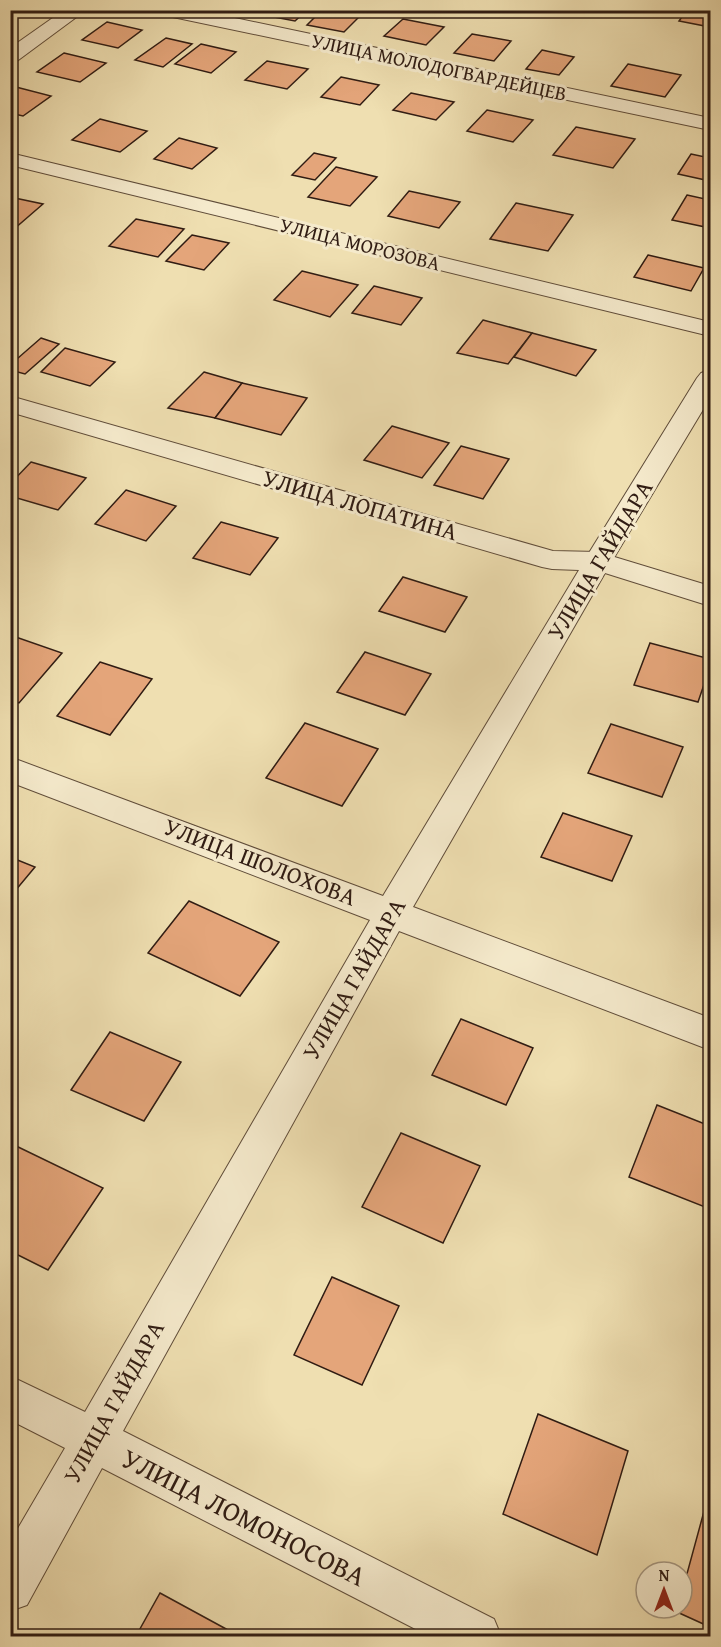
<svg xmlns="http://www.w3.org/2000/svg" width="721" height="1647" font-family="'Gentium Book Plus',serif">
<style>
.building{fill:#e4a57a;stroke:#301c13;stroke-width:1.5}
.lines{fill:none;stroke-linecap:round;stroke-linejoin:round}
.minor-casing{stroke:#604d3a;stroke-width:2}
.tertiary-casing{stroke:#604d3a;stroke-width:2}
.minor{fill:#f5eacc;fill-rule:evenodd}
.tertiary{fill:#f5eacc;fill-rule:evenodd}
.labels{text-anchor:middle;stroke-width:6;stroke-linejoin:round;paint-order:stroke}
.far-street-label{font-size:20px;fill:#301c13;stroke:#f5eacc}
.street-label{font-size:24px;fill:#301c13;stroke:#f5eacc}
.near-street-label{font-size:28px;fill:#301c13;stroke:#f5eacc}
</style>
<rect width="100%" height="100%" fill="#efdfb1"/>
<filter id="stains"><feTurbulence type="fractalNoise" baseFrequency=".00333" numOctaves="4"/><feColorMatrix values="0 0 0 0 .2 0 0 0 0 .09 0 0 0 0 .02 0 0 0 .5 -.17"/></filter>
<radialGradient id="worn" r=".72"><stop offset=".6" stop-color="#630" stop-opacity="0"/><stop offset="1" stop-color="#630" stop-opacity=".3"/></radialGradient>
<g class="building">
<path d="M256,10H307L295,21L253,13Z"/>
<path d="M322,10H345L362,14L344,32L307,25Z"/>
<path d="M687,10H710V27L679,21Z"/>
<path d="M403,19L444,27L426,45L384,36Z"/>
<path d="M107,22L142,30L118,48L82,40Z"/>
<path d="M472,34L511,41L494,61L454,53Z"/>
<path d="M166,38L192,44L163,67L135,60Z"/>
<path d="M201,44L236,52L211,73L175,64Z"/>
<path d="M542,50L574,57L559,75L526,69Z"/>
<path d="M64,53L106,63L80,82L37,72Z"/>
<path d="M267,61L308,69L287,89L245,80Z"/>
<path d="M628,64L681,75L665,97L611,86Z"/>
<path d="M341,77L379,85L360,105L321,97Z"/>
<path d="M16,87L51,96L23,116L10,113V91Z"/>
<path d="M411,93L454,102L436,120L393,110Z"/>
<path d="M487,110L533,120L513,142L467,131Z"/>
<path d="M100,119L147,131L120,152L72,140Z"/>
<path d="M576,127L635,139L613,168L553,155Z"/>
<path d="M179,138L217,148L192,169L154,159Z"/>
<path d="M314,153L336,158L315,180L292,175Z"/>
<path d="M691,154L710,158V181L678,174Z"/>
<path d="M336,167L377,177L350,206L308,197Z"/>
<path d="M409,191L460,202L439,228L388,216Z"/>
<path d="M687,195L710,200V228L672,220Z"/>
<path d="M10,197L43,204L14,229H10Z"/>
<path d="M516,203L573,215L548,251L490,239Z"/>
<path d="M136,219L184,229L158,257L109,246Z"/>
<path d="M192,235L229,243L204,270L166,261Z"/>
<path d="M648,255L704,268L691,291L634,277Z"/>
<path d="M302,271L358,285L330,317L274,300Z"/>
<path d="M374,286L422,298L401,325L352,313Z"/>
<path d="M483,320L532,333L508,364L457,353Z"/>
<path d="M532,333L596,350L576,376L514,357Z"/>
<path d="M41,338L59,344L25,374L10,370V365Z"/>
<path d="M65,348L115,362L90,386L41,372Z"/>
<path d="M204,372L242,383L215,418L168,408Z"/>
<path d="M242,383L307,398L281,435L215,418Z"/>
<path d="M392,426L449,443L422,478L364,460Z"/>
<path d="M461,446L509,459L483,499L434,485Z"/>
<path d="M31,462L86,478L58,510L10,496V484Z"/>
<path d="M126,490L176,506L146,541L95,524Z"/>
<path d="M221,522L278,538L250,575L193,558Z"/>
<path d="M403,577L467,597L445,632L379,611Z"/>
<path d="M10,635L62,653L19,703L10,700Z"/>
<path d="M650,643L710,659V667L698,702L634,685Z"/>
<path d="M365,652L431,674L405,715L337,692Z"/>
<path d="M100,662L152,679L110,735L57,716Z"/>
<path d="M305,723L378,749L342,806L266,778Z"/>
<path d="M611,724L683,747L662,797L588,773Z"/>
<path d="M563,813L632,836L612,881L541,857Z"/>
<path d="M10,857L35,867L10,897Z"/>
<path d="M189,901L279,942L240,996L148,953Z"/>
<path d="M461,1019L533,1048L506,1105L432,1075Z"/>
<path d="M110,1032L181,1062L144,1121L71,1090Z"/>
<path d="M657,1105L710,1126V1209L629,1177Z"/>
<path d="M401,1133L480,1166L443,1243L362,1207Z"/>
<path d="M12,1144L103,1188L48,1270L10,1251Z"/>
<path d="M332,1277L399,1306L362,1385L294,1355Z"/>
<path d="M538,1414L628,1451L597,1555L503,1514Z"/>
<path d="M709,1493H710V1627L677,1612L678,1608H682V1592Z"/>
<path d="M160,1593L239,1636H136Z"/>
</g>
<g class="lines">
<defs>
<g id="minor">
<path d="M64,10H86L17,61L10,63V48Z"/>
<path d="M159,10H197L710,118V130L168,16L161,14Z"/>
<path d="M10,153L710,322V336L10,165Z"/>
<path d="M10,396L553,551L598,552L710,586V606L605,573L413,907L710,1018V1050L399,931L123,1431L494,1619L501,1636H429L102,1468L27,1605L10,1611V1542L65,1448L10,1420V1376L85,1412L370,920L10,782V757L383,896L579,570L552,569L542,567L10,412Z"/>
</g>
<path id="tertiary" d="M710,370V398L612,561L608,568L598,570L588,568L584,561L697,378L701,373Z"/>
</defs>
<use href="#minor" class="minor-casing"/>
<use href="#tertiary" class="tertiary-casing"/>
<use href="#minor" class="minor"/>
<use href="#tertiary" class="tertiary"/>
</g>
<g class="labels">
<g class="far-street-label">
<text transform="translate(439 67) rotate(12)" y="7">УЛИЦА МОЛОДОГВАРДЕЙЦЕВ</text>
<text transform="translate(360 244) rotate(14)" y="7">УЛИЦА МОРОЗОВА</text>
</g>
<g class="street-label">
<text transform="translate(360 505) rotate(16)" y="8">УЛИЦА ЛОПАТИНА</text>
<text transform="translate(600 560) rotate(-59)" y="8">УЛИЦА ГАЙДАРА</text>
<text transform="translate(260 862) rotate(21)" y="8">УЛИЦА ШОЛОХОВА</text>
<text transform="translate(354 979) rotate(-60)" y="8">УЛИЦА ГАЙДАРА</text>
<text transform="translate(114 1402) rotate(-61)" y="8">УЛИЦА ГАЙДАРА</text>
</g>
<g class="near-street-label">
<text transform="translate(244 1517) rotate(27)" y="10">УЛИЦА ЛОМОНОСОВА</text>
</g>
</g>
<rect width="721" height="1647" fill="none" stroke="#efdfb1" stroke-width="36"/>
<rect x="12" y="12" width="697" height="1623" fill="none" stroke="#301c13" stroke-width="3"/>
<rect x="18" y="18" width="685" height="1611" fill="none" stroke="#301c13" stroke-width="1.5"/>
<g transform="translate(664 1590)"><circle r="28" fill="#f5eacc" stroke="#a69882" stroke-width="1.5"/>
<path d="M0-4.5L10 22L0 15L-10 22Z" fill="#8f2418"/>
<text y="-9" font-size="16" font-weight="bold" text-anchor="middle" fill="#301c13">N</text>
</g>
<rect width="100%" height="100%" filter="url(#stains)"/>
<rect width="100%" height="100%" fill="url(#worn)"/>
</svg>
